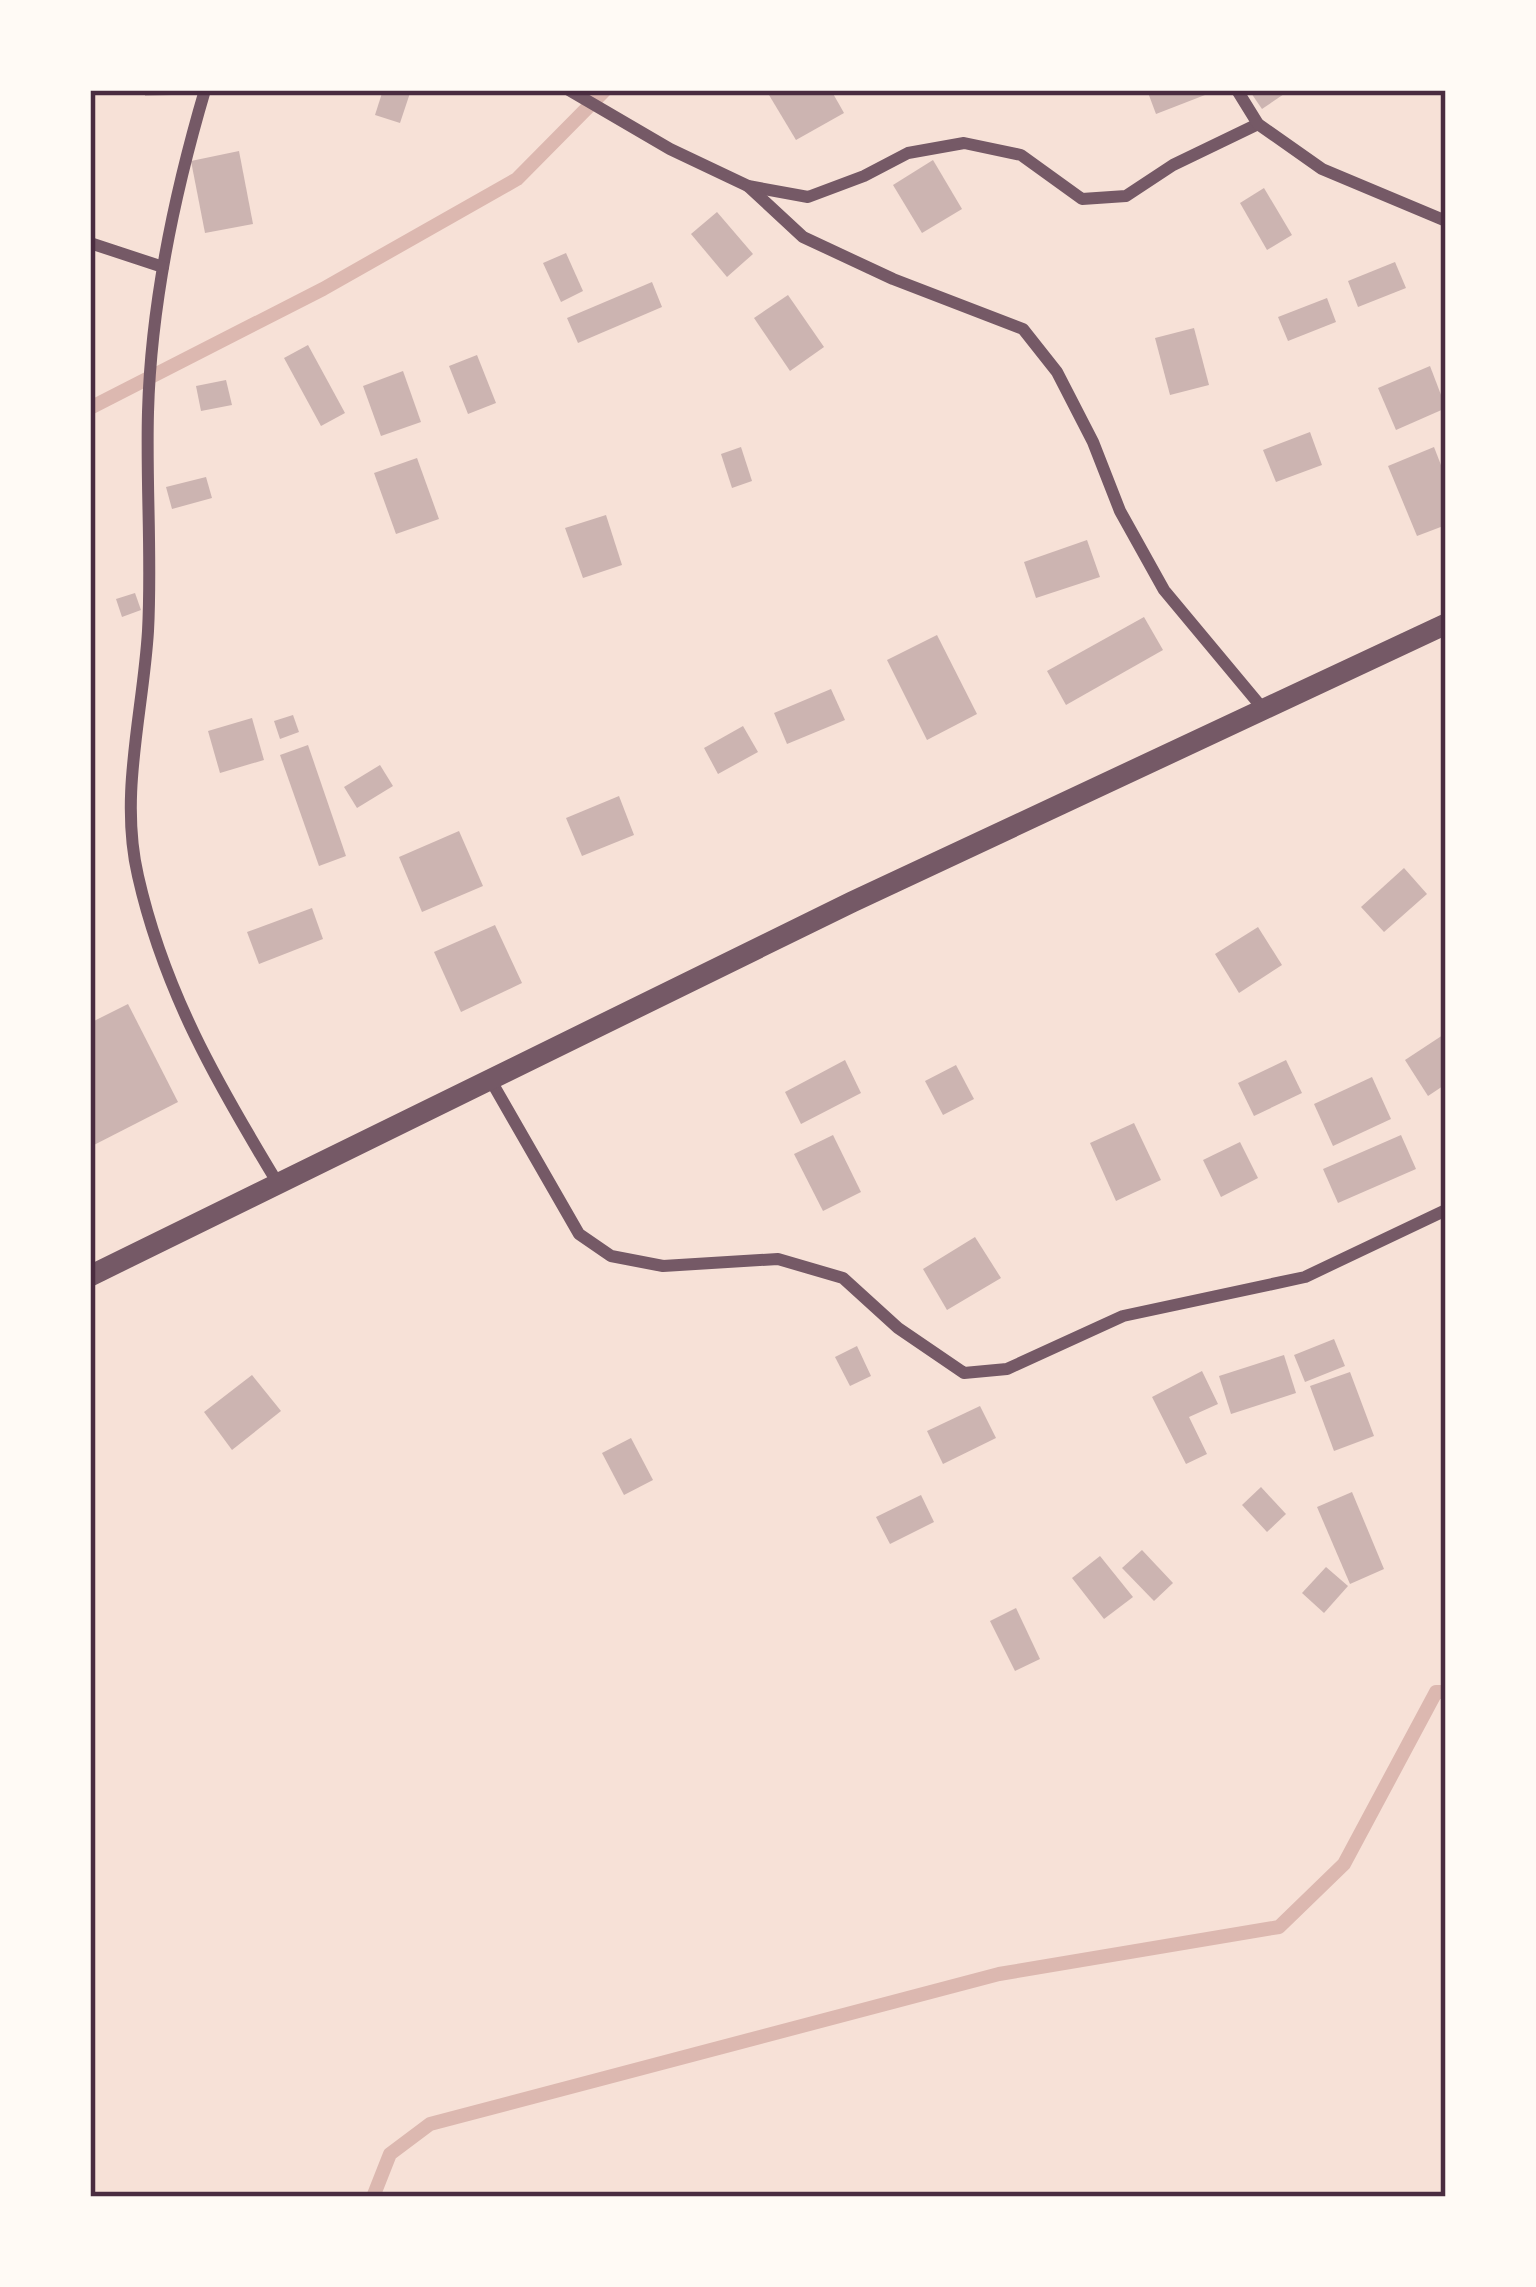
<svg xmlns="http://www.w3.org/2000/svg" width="1536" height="2287" font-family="'PT Serif',serif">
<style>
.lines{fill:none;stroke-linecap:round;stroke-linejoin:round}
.stream{stroke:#dcb8b0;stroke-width:14}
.building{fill:#ccb4b1}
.minor{stroke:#755966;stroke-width:12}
.tertiary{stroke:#755966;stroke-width:21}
.neatline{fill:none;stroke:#4a2c40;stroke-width:4.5}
</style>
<rect width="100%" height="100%" fill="#f7e1d7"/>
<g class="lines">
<g class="stream">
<path d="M90,408L323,289L517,179L605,90"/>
<path d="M373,2197L390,2154L430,2124L999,1974L1279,1927L1344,1864L1436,1692H1446"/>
</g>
</g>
<g class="building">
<path d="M145,90H198V94L145,96Z"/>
<path d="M383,90H411L400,123L375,115Z"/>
<path d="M766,90H831L844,113L796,140Z"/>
<path d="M1147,90H1204L1205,95L1156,114Z"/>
<path d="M1249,90H1290L1262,109Z"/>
<path d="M239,151L253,224L205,233L191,161Z"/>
<path d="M933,160L962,209L922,233L893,185Z"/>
<path d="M1264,188L1292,235L1267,250L1240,203Z"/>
<path d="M717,212L753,254L727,277L691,234Z"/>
<path d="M566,253L583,291L561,302L543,263Z"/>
<path d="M1395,262L1406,288L1358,307L1348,281Z"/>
<path d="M652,282L662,307L578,343L567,318Z"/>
<path d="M788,295L824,347L790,371L754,318Z"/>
<path d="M1327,298L1336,322L1288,341L1278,317Z"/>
<path d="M1194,328L1209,385L1170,395L1155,338Z"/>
<path d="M308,345L345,413L321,426L284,358Z"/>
<path d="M477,355L496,403L468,414L449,366Z"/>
<path d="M1430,366L1446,408L1396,430L1378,388Z"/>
<path d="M403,371L421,422L381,436L363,386Z"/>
<path d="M226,380L232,405L201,411L196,386Z"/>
<path d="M1310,432L1322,465L1276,482L1263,450Z"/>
<path d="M741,447L752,481L732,488L721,454Z"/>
<path d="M1434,447L1446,478V525L1417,536L1388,466Z"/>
<path d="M417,458L439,519L396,534L374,473Z"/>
<path d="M206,477L212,498L172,509L166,487Z"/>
<path d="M606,515L622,565L583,578L565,528Z"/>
<path d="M1087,540L1100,577L1036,598L1024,562Z"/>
<path d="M135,593L141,610L122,617L116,599Z"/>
<path d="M1144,617L1163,650L1066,705L1047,671Z"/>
<path d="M937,635L977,714L927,740L887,660Z"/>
<path d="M831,689L845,720L787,744L774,713Z"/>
<path d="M293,715L299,732L280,739L274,721Z"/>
<path d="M252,718L264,760L220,773L208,731Z"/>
<path d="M743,726L758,752L718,774L704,748Z"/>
<path d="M308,745L346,856L319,866L280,755Z"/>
<path d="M380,765L393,786L357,808L344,787Z"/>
<path d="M619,796L634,835L582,856L566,818Z"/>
<path d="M459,831L483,886L422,912L399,857Z"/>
<path d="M1404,868L1427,894L1384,932L1361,907Z"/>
<path d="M312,908L323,939L259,964L247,932Z"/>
<path d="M495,925L522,983L461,1012L434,952Z"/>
<path d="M1258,927L1282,965L1239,993L1215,954Z"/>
<path d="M128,1004L178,1102L90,1147V1023Z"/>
<path d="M1446,1033V1084L1428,1096L1405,1060Z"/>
<path d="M845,1060L861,1093L801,1124L785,1092Z"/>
<path d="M1286,1060L1302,1093L1254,1116L1238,1083Z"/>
<path d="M956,1065L974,1099L943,1115L925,1081Z"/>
<path d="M1372,1077L1391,1119L1333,1146L1314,1104Z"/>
<path d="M1134,1123L1161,1180L1116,1201L1090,1143Z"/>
<path d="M833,1135L861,1192L823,1211L794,1154Z"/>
<path d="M1401,1135L1416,1169L1338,1203L1323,1169Z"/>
<path d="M1240,1142L1258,1178L1221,1197L1203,1160Z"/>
<path d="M975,1237L1001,1278L947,1310L923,1269Z"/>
<path d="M1334,1339L1345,1366L1305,1382L1294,1355Z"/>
<path d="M857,1346L871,1376L850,1386L835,1357Z"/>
<path d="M1284,1355L1296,1393L1231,1414L1219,1376Z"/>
<path d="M1202,1371L1218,1404L1189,1417L1207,1454L1186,1464L1152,1397Z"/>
<path d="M1350,1372L1374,1436L1334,1451L1310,1386Z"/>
<path d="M252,1375L281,1411L232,1450L204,1412Z"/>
<path d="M980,1406L996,1438L943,1464L927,1431Z"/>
<path d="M631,1438L653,1480L624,1495L602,1453Z"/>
<path d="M1261,1487L1286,1514L1267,1532L1242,1505Z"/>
<path d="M1352,1492L1384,1569L1350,1584L1317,1507Z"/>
<path d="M921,1495L934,1522L890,1544L876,1517Z"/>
<path d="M1142,1550L1173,1583L1154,1601L1122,1568Z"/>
<path d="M1100,1556L1133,1597L1104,1619L1072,1578Z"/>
<path d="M1326,1567L1348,1586L1324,1613L1302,1593Z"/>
<path d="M1016,1608L1040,1659L1015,1671L990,1621Z"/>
</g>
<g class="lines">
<g class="minor">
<path d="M205,90C174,195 151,303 148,412C146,486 152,558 148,631C143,713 119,795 138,876C164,991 217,1083 277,1182"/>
<path d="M569,90L670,149L748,186L808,197L864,176L908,153L964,143L1021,155L1082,199L1126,196L1173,165L1258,124"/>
<path d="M1237,90L1258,124L1322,169L1446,221"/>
<path d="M748,186L803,237L893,279L1023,329L1057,372L1093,442L1120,511L1164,590L1264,710"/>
<path d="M90,243L163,267"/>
<path d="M490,1079L579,1234L611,1256L663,1266L778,1259L843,1278L898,1328L964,1373L1007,1369L1123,1316L1305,1277L1446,1210"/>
</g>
<path class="tertiary" d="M90,1276L852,902L1446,624"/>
</g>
<rect width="1536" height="2287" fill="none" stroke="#fffaf5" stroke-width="186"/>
<rect x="93" y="93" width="1350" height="2101" class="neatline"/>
</svg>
